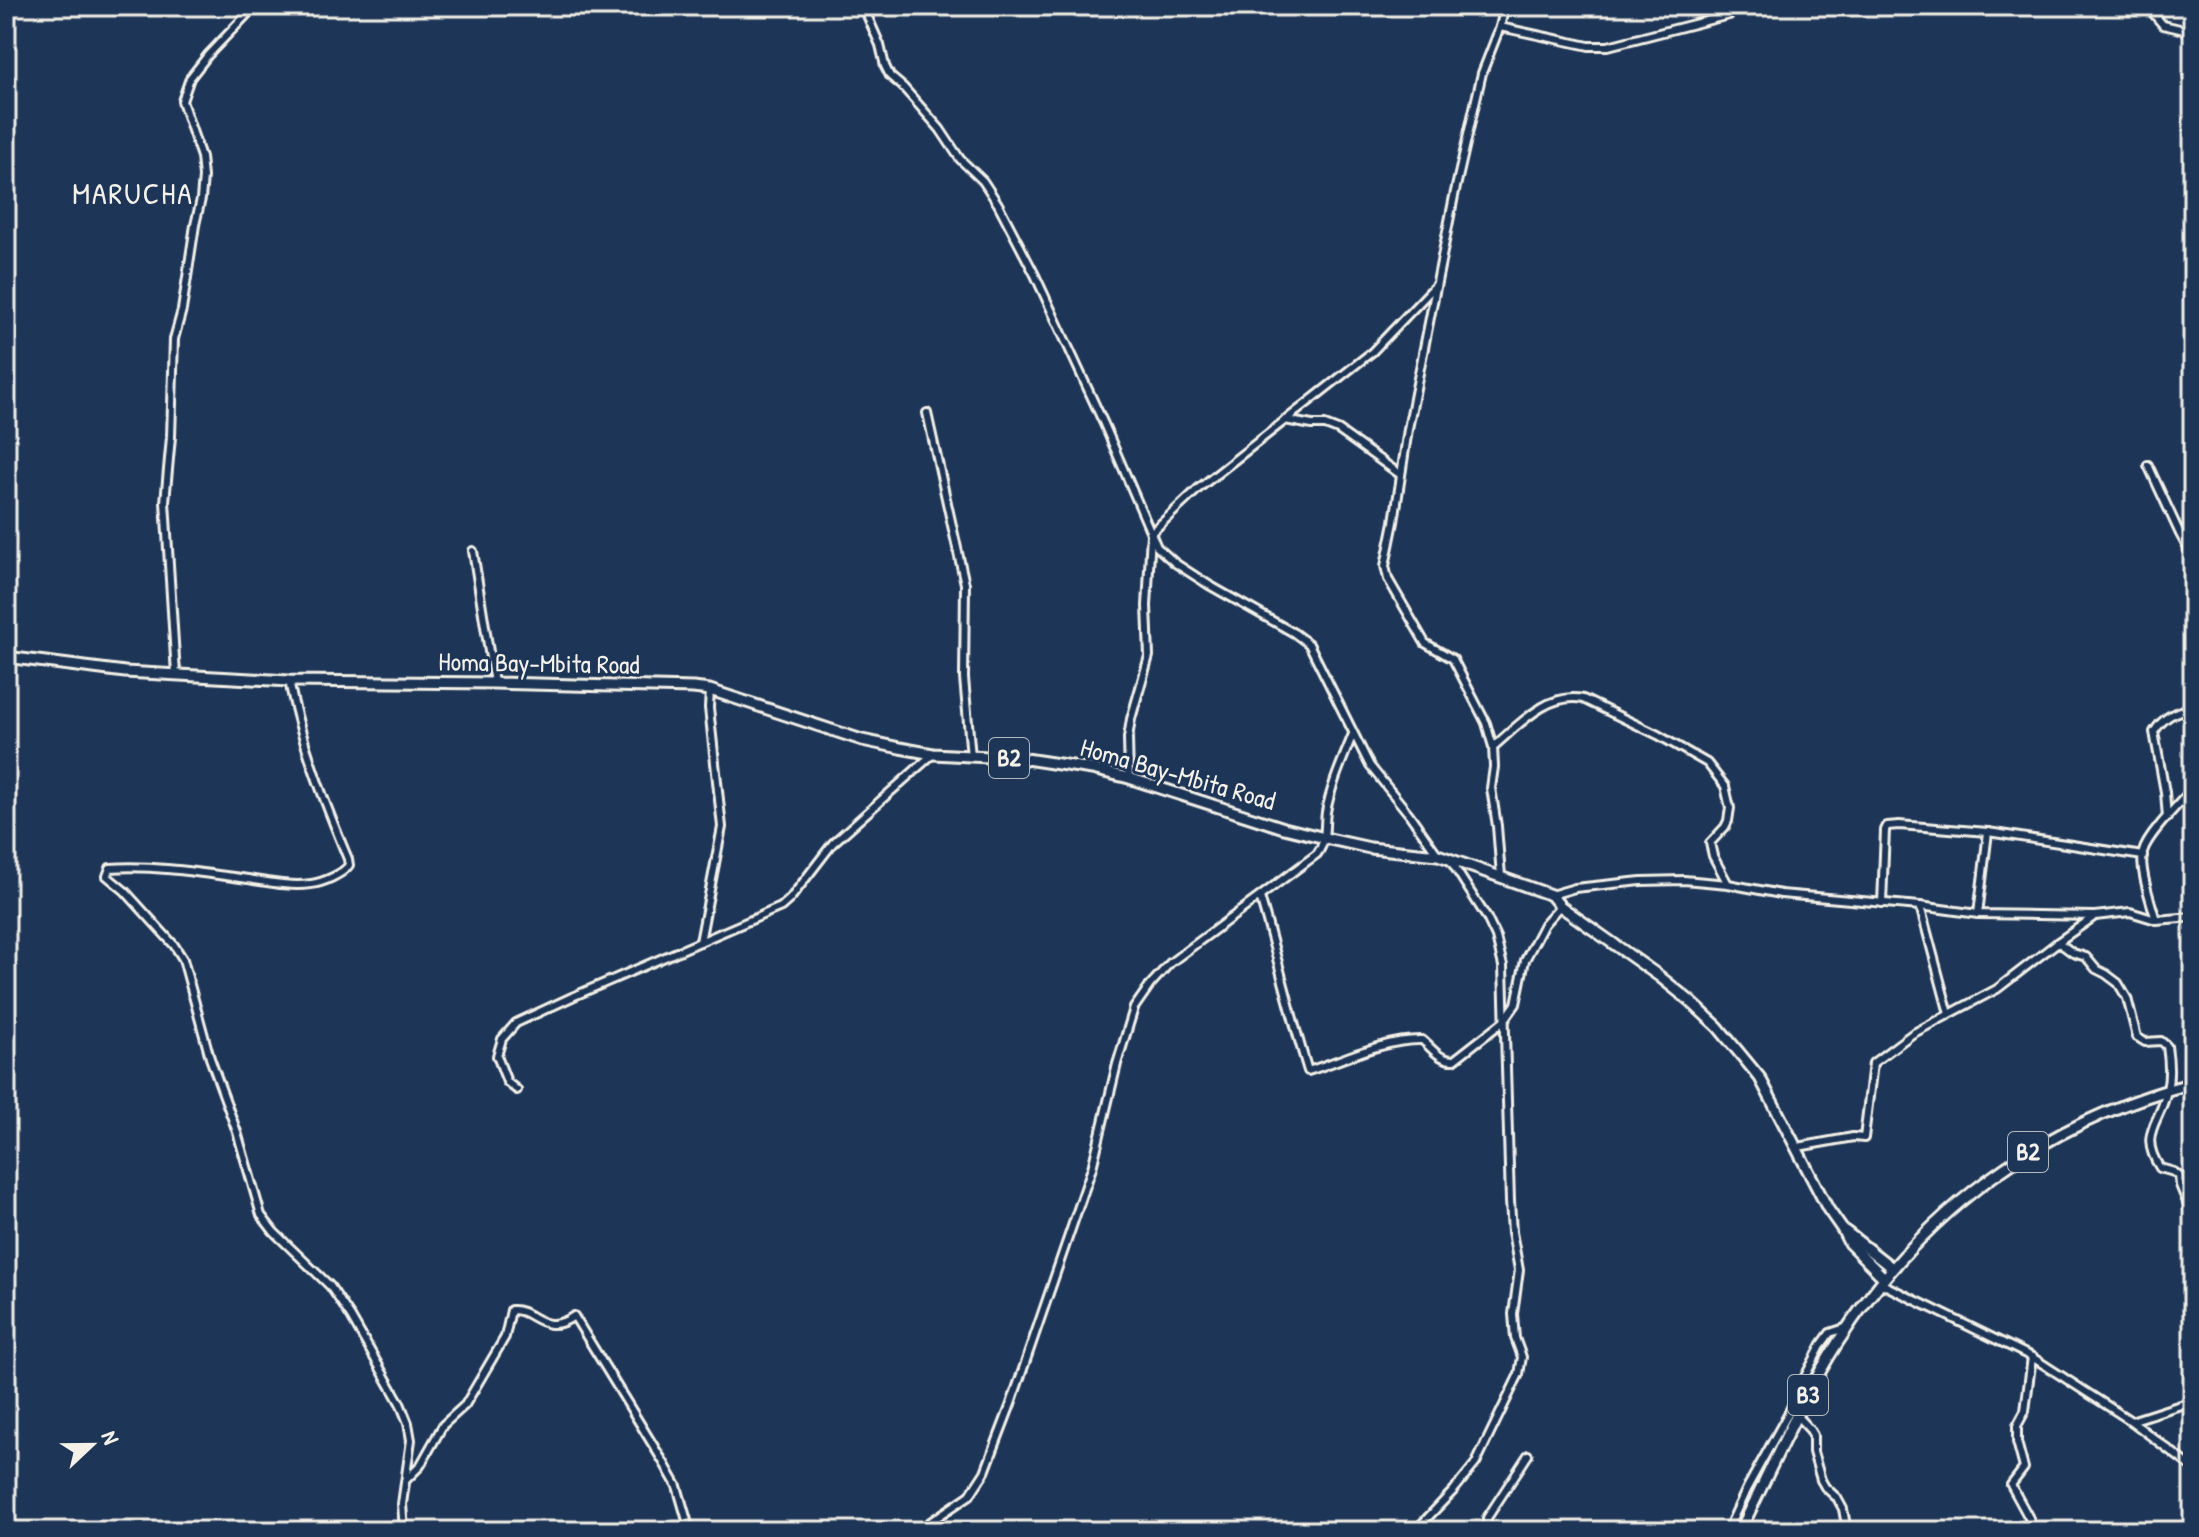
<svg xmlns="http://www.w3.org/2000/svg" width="2199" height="1537" font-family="'Patrick Hand',sans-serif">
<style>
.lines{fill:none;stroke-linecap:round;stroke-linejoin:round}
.minor-casing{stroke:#f4f1e8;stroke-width:12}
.highway-casing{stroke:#f4f1e8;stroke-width:15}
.minor{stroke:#1d3557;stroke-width:6}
.highway{stroke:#1d3557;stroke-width:9}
.labels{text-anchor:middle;stroke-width:6;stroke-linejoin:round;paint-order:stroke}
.shield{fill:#1d3557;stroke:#b4b9bc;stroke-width:2}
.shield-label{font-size:24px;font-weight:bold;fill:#f4f1e8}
.street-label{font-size:26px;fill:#f4f1e8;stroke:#1d3557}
.quarter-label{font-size:30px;letter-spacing:2px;fill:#f4f1e8;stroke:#1d3557}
</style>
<rect width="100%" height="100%" fill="#1d3557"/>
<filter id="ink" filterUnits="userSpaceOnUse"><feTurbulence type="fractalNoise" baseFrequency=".0125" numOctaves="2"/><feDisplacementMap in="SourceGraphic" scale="16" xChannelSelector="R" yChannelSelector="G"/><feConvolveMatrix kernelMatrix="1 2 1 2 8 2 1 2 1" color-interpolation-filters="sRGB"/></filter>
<g filter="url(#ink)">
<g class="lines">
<defs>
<g id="minor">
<path d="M863,6L880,45L885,66L890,76L903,87L940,129L960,159L983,181L998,204L1035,275L1104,424L1157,547L1175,563L1209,585L1294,633L1309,644L1370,766L1409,814L1438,855"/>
<path d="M2147,6L2163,25L2193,32"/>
<path d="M1500,27L1589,46H1608L1729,15L1742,6"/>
<path d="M927,413L965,584L964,678L971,757"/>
<path d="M1285,420L1312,425H1325L1338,430L1401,475"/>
<path d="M2148,465L2180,534L2193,558"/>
<path d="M473,551L494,683"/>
<path d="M176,674L165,502L171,437L174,339L182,310L195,225L201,199L203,177L201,157L182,101L190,78L208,55L255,6"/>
<path d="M289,681C301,742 324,801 348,859L349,865C343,874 322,883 311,884C290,887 268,882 248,879C203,873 156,865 110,868L107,876L125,891L174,945L183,959L210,1058L237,1132L261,1215L274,1232L330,1286L351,1317L400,1403L408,1423L411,1440L402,1504L404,1531"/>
<path d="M1493,747C1519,725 1547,692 1583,699L1658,735L1707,763L1725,786L1730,808L1728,821L1725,827L1710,843L1713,856L1728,884"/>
<path d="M1129,778L1128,738L1131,719L1149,656L1147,606L1151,533L1199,488L1372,352L1436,285"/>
<path d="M2167,818L2165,792L2154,732C2162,719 2176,709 2193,709"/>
<path d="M1501,876L1497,826L1491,788L1494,767L1493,747L1486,723L1453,659L1425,643L1388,579L1385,566L1394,522L1408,429L1454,196L1482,73L1500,27L1505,6"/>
<path d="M1551,895L1575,888L1641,881L1684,880L1728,884L1781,894L1920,906L1978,914L2095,916L2130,912L2156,920L2193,917"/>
<path d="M1260,897C1277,955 1290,1013 1308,1071C1343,1060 1385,1039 1422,1040C1432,1048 1440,1061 1454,1060L1504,1021L1516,1004L1525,960L1544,924L1560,906"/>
<path d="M1882,903L1885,830L1887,826L1899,825L1988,832L2143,856"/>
<path d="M1920,906L1949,1014"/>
<path d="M1978,914L1988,832"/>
<path d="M2095,916L2058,942L2073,953L2086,957L2096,969L2106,974L2118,983L2127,998L2137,1037L2145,1042L2161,1041L2167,1046C2169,1059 2170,1078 2167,1090C2161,1123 2137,1133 2160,1168L2174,1172L2179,1176L2180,1185L2193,1217"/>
<path d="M2156,920C2151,902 2139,870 2143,852C2147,835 2181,802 2193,788"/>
<path d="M700,942L722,827L709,708L710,690"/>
<path d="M517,1090L507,1082L497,1056L502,1039L516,1023L572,997L781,907L790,899L833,843L933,754"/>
<path d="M1798,1147L1853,1137L1864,1138L1873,1063L1912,1034L1997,989L2058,942"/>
<path d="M1880,1283L2032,1357L2131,1421L2193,1468"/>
<path d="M2032,1357L2025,1411L2017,1426V1442L2024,1468L2011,1485L2029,1518L2033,1531"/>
<path d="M1796,1415L1810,1430L1813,1435V1452L1821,1480L1825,1487L1837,1498L1843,1509L1847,1531"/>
<path d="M2131,1421L2193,1401"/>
<path d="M406,1480L420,1466L443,1425L465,1405L505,1337L511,1310C533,1308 543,1338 574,1316L664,1463L677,1486L690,1531"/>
<path d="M917,1531L970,1495L985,1472L1011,1404L1092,1168L1117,1064L1134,1008L1150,985L1170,963L1317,854C1327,841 1324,827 1326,812C1331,785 1343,759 1353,734"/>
<path d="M1415,1531L1454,1490L1476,1463L1519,1374L1522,1357L1515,1338L1513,1314L1519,1270L1512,1232L1510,1201L1503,966L1496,937L1487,918L1450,860"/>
<path d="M1487,1531V1518L1528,1455"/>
<path d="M1727,1531L1747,1488L1789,1412L1801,1384L1822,1344L1830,1333L1848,1327"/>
</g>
<g id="highway">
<path d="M6,657L125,672L289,681L494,683L693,688L710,690L862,740L900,748L933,754L1026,759L1092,769L1129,778L1284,828L1325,838L1370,848L1438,855L1551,895L1560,906L1659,976L1690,1001L1718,1027L1760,1078L1828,1209L1842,1229L1849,1243L1884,1278"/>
<path d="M1845,1231L1892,1268"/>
<path d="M1740,1531C1772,1468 1800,1401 1838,1342C1922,1211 2043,1122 2193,1083"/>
</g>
</defs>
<use href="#minor" class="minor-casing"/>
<use href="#highway" class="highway-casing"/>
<use href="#minor" class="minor"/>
<use href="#highway" class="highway"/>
</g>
</g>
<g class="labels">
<g class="shield">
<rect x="989" y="738" width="40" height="40" rx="6"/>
<rect x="2008" y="1132" width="40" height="40" rx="6"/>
<rect x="1788" y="1375" width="40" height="40" rx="6"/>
</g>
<g class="shield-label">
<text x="1009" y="766">B2</text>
<text x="2028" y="1160">B2</text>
<text x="1808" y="1403">B3</text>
</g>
<g class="street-label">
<text transform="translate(539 663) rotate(1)" y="9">Homa Bay-Mbita Road</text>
<text transform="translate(1178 774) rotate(16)" y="9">Homa Bay-Mbita Road</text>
</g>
<g class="quarter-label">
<text x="133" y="204">MARUCHA</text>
</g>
</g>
<rect width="2199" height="1537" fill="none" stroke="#1d3557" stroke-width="32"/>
<rect x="16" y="16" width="2167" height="1505" fill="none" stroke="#f4f1e8" stroke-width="3" filter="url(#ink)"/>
<g transform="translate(92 1445) rotate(68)" stroke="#1d3557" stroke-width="6" paint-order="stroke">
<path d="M0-6L14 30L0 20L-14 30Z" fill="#f4f1e8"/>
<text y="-12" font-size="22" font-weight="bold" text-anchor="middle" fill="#f4f1e8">N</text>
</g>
</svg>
